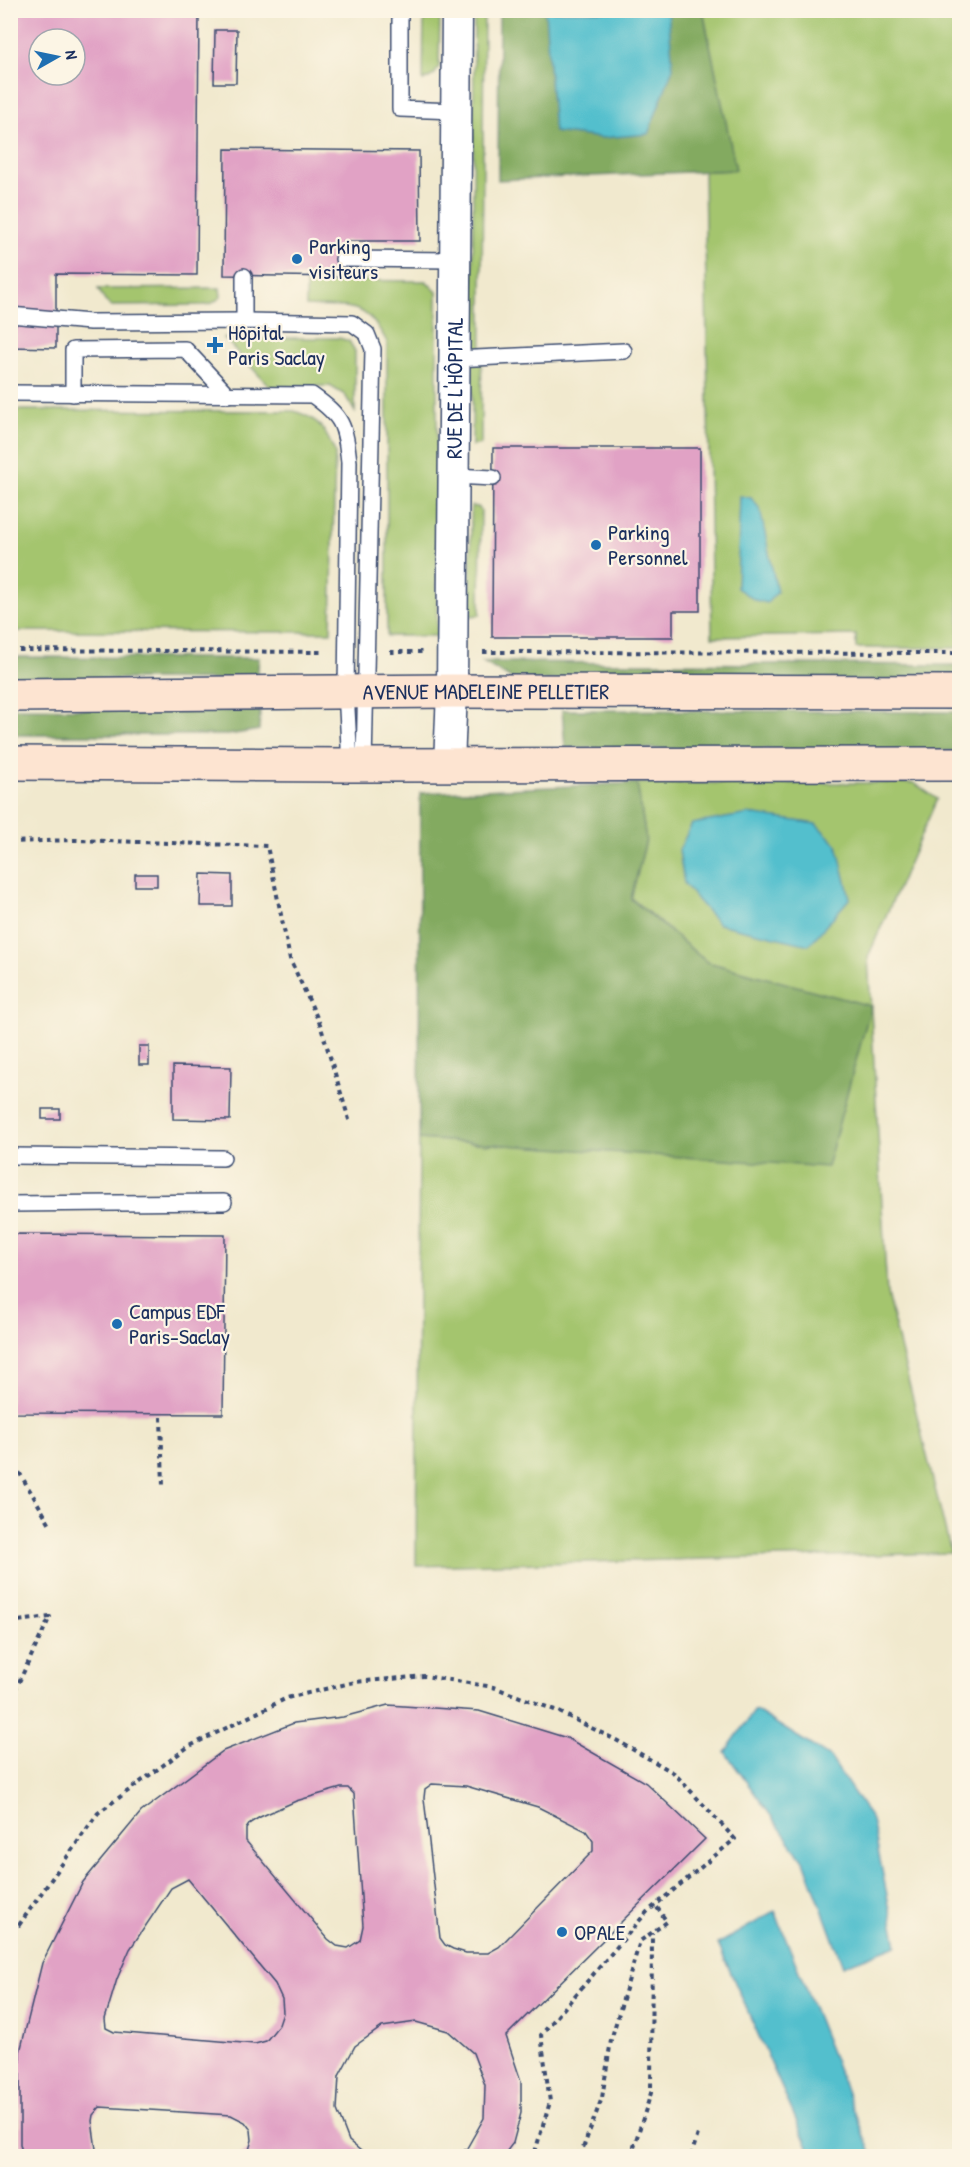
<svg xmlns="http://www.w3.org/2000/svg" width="970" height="2167" font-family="'Patrick Hand',sans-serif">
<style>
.green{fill:#a4c56e;stroke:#607a66;stroke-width:1.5}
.forest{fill:#83aa61;stroke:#4f6c60;stroke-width:1.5}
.water{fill:#53bfcd;stroke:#377796;stroke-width:1.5}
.building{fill:#e1a2c5;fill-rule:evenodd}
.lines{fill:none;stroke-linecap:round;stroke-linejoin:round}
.lane-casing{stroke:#3b4b6f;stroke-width:18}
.street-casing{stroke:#3b4b6f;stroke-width:33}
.secondary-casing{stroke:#3b4b6f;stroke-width:36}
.path{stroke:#3b4b6f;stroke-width:4;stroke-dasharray:4.5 4.5;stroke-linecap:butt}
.lane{stroke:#fff;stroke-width:15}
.street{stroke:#fff;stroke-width:30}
.secondary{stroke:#fde4d1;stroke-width:33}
.poi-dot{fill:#1f6fb2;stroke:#fcf5e5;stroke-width:2}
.labels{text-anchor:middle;stroke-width:4.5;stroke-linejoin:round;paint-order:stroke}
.poi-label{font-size:22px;fill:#1b2f5e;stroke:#fcf5e5;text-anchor:start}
.street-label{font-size:22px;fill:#1b2f5e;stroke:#fcf5e5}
</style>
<rect width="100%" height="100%" fill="#fcf5e5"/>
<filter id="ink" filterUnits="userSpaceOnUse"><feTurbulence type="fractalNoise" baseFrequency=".0167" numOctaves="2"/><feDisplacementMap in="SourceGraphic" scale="12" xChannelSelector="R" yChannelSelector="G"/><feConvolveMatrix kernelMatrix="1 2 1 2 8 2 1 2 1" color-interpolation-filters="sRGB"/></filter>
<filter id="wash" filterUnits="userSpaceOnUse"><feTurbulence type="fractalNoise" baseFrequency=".008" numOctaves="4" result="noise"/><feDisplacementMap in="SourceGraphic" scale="24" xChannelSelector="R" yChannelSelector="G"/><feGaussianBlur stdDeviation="1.35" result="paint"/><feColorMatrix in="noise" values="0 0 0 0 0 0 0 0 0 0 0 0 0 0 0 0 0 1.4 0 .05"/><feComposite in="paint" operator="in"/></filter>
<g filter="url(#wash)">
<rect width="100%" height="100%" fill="#f1e9ce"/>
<g class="green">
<path d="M484,10L481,444L472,446L474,11Z"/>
<path d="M424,11H440L439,67L434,75L423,81Z"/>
<path d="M703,11H959V648H856V635L712,637L704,171L735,170Z"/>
<path d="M306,280L426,281L437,292V636H387V342C364,299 350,308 306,306Z"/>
<path d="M220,288L221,297L211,304L204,305L111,306L105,301L98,289Z"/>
<path d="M224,338H339L349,341L355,351V412L345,395L330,386L270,387Z"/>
<path d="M11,410L294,411C320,419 324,428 335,452L331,632L11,631Z"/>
<path d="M471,506L478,507L481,510L480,615L470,616Z"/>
<path d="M637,783H914L937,799L868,957L887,1294L951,1553L416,1566L419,1139L827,1166L870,1006L707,962L631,898L646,840Z"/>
</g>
<g class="forest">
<path d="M499,11H703L736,170L498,180Z"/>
<path d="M11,657L259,658L257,680L11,678Z"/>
<path d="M483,662L959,665L960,681L513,680Z"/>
<path d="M11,708L260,711L259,730L228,735H11Z"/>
<path d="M562,710L959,712V751L565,748Z"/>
<path d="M637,783L646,840L631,899L707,962L871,1006L827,1167L419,1139L420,793Z"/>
</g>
<g class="water">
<path d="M545,11H668L673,68L648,134L602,138L554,132Z"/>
<path d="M740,496L751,498L760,509L777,592L767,603L755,600L737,588Z"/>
<path d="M749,814L816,824L837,845L850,898L809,945L719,924L698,901L684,883L679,850L692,824Z"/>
<path d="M755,1710L830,1757L872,1820L897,1945L843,1966L805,1863L725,1752Z"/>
<path d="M775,1911L872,2156H812L718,1944Z"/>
</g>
<g id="blocks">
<g class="building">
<path d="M10,10H199L197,275L56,274V348L10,347ZM39,39H75V75H39Z"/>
<path d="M215,30H237L236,83H214Z"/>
<path d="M225,149L419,151L420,241H343V277L224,275Z"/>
<path d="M493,448H700V611H673V637H492Z"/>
<rect x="135" y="874" width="22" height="12"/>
<path d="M201,874L232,875V906H200Z"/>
<rect x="139" y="1046" width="10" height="19"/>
<path d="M173,1066L231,1067L230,1120L173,1119Z"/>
<rect x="42" y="1109" width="18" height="10"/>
<path d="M10,1234L225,1235L223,1414L10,1413Z"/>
<path d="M388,1705L479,1711L567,1738L646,1783L705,1839L506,2036L521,2081V2113L513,2143L503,2156H455L467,2148L484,2118L485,2085L473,2053L448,2031L416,2022L382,2027L355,2046L339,2076L337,2110L349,2141L367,2156H237L249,2150L252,2140L251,2130L245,2122L231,2115L100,2107L93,2115L92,2121L97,2156H23L20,2144V2052L42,1963L83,1882L141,1812L223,1751L294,1723L343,1717ZM432,1784L466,1786L538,1807L586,1831L593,1841V1851L499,1947L488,1953H466L453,1949L445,1945L440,1938L424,1798L425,1789ZM341,1788H348L354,1794L363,1926L360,1940L348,1948L337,1946L328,1939L246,1841V1829L250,1823L260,1817L296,1801ZM188,1879L275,1984L282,1999L283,2013L279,2025L266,2041L255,2044L114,2032L106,2028L105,2019L117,1979L130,1949L171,1888Z"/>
</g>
</g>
</g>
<g filter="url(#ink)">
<use href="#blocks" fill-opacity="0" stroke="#3b4b6f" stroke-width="1.5"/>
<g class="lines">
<defs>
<g id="lane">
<path d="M400,10V109L456,111"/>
<path d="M343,259L455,260"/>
<path d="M10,315L90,322L244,321L352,323L367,334L373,349L364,765"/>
<path d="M244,321V276"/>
<path d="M455,359L624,351"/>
<path d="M10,393L312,395C343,417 345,425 349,462L346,691L350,765"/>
<path d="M73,394V350L185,349L228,395"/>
<path d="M454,476L493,478"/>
<path d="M10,1156L223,1158"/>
<path d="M10,1204L224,1202"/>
</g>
<g id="street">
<path id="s1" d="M449,764L452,691L457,10"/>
</g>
<g id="secondary">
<path id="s2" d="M10,695L452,691L960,692"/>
<path d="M10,763L350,765L960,764"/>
</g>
</defs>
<use href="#lane" class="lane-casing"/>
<use href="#street" class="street-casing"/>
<use href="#secondary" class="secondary-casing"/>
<g class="path">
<path d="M10,650L323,652"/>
<path d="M390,652H422"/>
<path d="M483,652L960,653"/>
<path d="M10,842L75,840L267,846L290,959L320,1024L350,1123"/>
<path d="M161,1417L163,1487"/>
<path d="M10,1457L50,1524"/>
<path d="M10,1622L50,1617L16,1688L10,1695"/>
<path d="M10,1924L19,1925L98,1813L188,1747L287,1698L355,1682L425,1676L493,1687L555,1710L616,1740L674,1773L735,1839L647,1912L541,2035L550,2102L535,2152L531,2156"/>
<path d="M580,2156L602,2098L611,2040L640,1941L667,1922L656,1906"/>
<path d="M631,2156L651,2093L652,1933"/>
<path d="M691,2156L698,2134"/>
</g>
<use href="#lane" class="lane"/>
<use href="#street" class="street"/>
<use href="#secondary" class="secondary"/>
</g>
</g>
<g class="poi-dot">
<circle cx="297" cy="259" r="6"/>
<path d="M212 336h6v6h6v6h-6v6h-6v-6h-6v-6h6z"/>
<circle cx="596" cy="545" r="6"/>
<circle cx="117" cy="1324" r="6"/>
<circle cx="562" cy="1932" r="6"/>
</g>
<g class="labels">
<g class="poi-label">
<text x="309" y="254">Parking<tspan x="309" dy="25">visiteurs</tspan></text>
<text x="228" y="340">Hôpital<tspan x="228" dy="25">Paris Saclay</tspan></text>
<text x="608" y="540">Parking<tspan x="608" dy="25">Personnel</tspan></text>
<text x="129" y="1319">Campus EDF<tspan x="129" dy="25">Paris-Saclay</tspan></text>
<text x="574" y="1940">OPALE</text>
</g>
<g class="street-label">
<text dy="8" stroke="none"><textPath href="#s1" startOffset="376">RUE DE L'HÔPITAL</textPath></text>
<text dy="8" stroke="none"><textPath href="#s2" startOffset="476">AVENUE MADELEINE PELLETIER</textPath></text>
</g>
</g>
<rect width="970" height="2167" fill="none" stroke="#fcf5e5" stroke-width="36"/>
<g transform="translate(57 57) rotate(81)"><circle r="28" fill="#fcf5e5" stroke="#a2a6af" stroke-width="1.5"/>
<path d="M0-4.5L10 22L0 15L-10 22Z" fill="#1f6fb2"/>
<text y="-9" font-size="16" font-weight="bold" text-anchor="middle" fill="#1b2f5e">N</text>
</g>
</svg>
